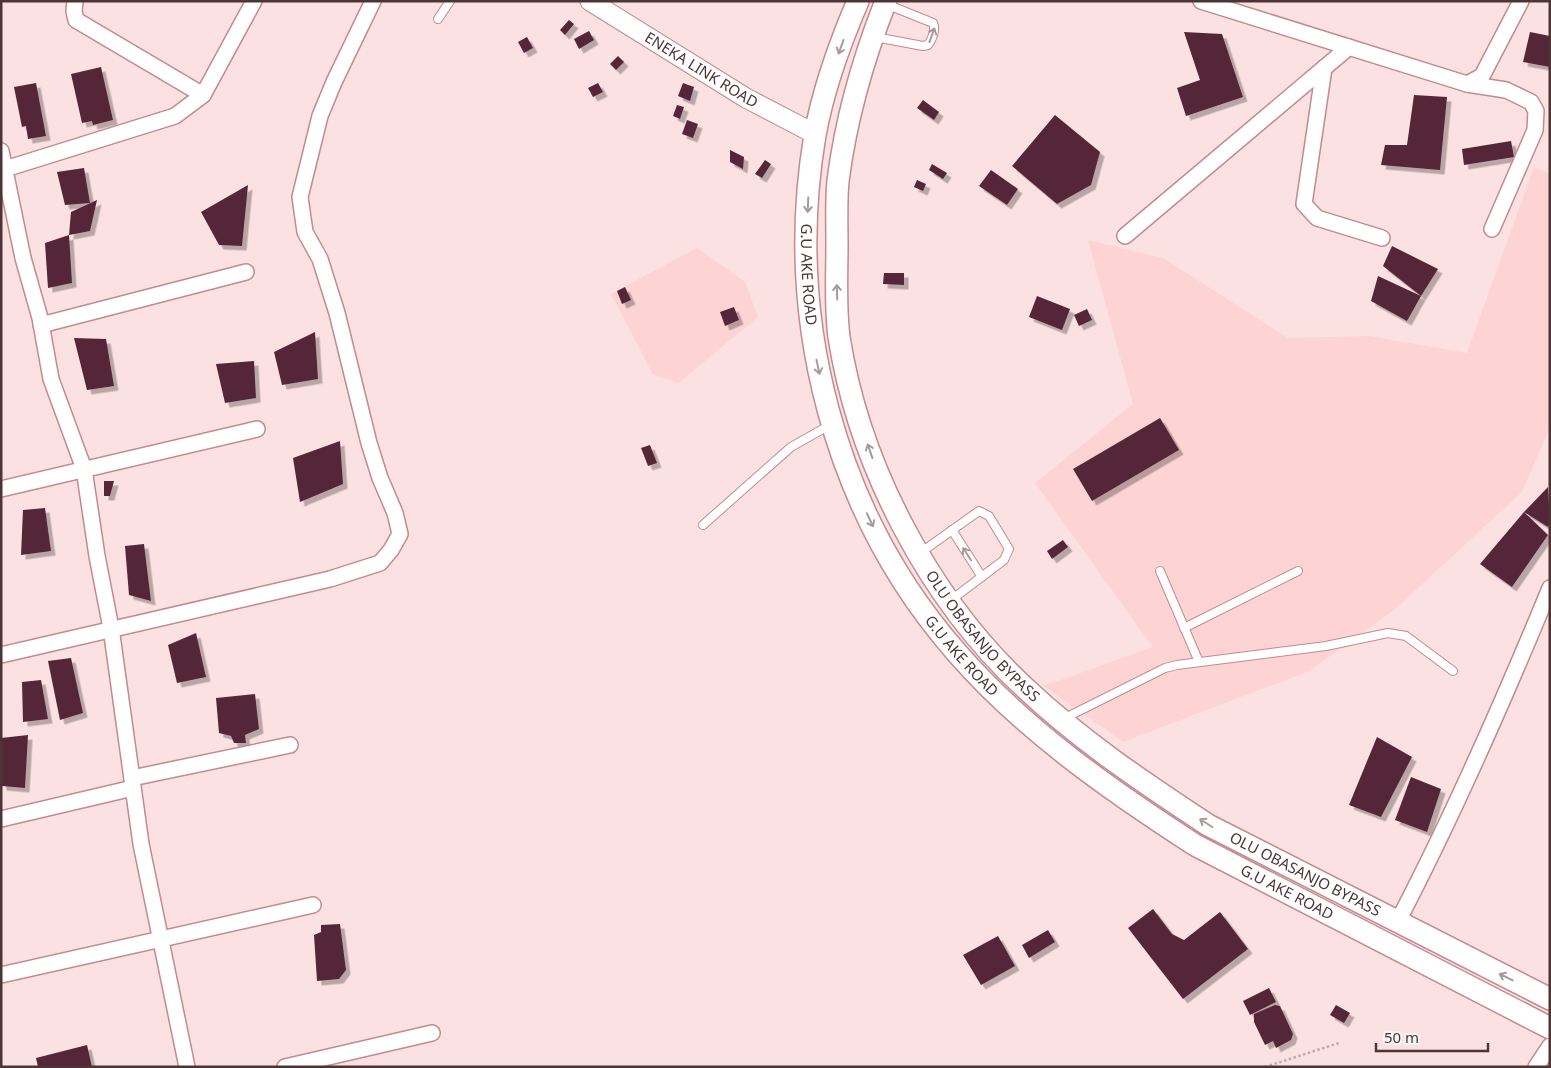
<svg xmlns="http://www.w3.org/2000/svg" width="1551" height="1068" font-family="'Noto Sans',sans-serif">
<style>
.built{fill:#fed3d4}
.building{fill:#542739;filter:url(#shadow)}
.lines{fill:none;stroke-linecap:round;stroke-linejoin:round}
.service-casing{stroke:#c48a8d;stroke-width:10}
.minor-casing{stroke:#c48a8d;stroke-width:18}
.tertiary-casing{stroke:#c48a8d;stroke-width:21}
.secondary-casing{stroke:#c48a8d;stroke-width:24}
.path{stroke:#c2a8a9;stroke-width:2.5;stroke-dasharray:2.5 2.5;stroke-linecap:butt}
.service{stroke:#fff;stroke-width:8}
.minor{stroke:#fff;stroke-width:15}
.tertiary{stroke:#fff;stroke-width:19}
.secondary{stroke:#fff;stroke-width:21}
.oneway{stroke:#a69a9a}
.labels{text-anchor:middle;stroke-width:5;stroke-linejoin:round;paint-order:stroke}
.street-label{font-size:15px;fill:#4d3536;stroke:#f6f6f6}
</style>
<defs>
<filter id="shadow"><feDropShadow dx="4.5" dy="4.5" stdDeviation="0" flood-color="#0004"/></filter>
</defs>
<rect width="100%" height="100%" fill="#fbe1e2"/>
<g class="built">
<path d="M1534,167L1550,174V427L1522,492L1394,610L1309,671L1123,742L1044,686L1153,647L1035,483L1133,404L1088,240L1163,258L1288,338L1369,336L1467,353Z"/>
<path d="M697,248L745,282L758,317L678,383L653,374L611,294Z"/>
</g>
<g class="building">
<path d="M569,20L574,24L565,35L560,30Z"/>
<path d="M589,31L594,40L579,49L574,39Z"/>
<path d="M1184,32L1222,34L1243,97L1186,116L1177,88L1200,80Z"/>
<path d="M1530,32L1550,36V67L1523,62Z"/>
<path d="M527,37L533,48L524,53L518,42Z"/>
<path d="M618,56L624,62L616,70L610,64Z"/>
<path d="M101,67L113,120L93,125L92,121L82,123L71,74Z"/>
<path d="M36,83L46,136L28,139L26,126L22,127L14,87Z"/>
<path d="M598,83L603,92L593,97L588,88Z"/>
<path d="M683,83L694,87L690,101L678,96Z"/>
<path d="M1414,95L1447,97L1440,170L1381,165L1385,145H1407Z"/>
<path d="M923,100L939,112L934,120L917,108Z"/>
<path d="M677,105L684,107L680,119L673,116Z"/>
<path d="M1055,115L1100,152L1091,185L1057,204L1012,166Z"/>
<path d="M687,120L698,124L693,138L682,134Z"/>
<path d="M1511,141L1514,157L1464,165L1462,149Z"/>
<path d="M730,150L744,157L743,169L730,162Z"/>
<path d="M765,160L771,164L762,178L755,174Z"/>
<path d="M932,164L947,173L943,179L929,170Z"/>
<path d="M84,168L90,203L65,205L57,172Z"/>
<path d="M991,170L1018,189L1007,205L979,186Z"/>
<path d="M917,180L926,184L923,191L914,187Z"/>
<path d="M248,185L242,246L219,245L201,212Z"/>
<path d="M97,200L90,231L69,235L71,212Z"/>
<path d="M69,235L72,283L48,288L45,243Z"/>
<path d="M1392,246L1438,269L1421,296L1383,266Z"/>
<path d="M884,273H904V285L883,284Z"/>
<path d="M1378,276L1421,296L1407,321L1371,301Z"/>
<path d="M625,287L631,300L622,304L617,291Z"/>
<path d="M1037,296L1070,309L1062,330L1029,317Z"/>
<path d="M734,307L739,320L725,326L720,312Z"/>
<path d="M1087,309L1092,320L1079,326L1074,315Z"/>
<path d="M315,332L318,379L282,385L274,352Z"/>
<path d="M74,338L106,339L114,386L87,390Z"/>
<path d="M254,361L256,398L225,403L216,364Z"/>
<path d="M1160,418L1179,450L1092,501L1073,469Z"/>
<path d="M340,441L343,484L300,502L293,458Z"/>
<path d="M650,445L657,463L648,466L641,448Z"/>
<path d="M104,481H114L110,496H104Z"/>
<path d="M1548,487L1550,524L1548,527L1524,512L1548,535L1512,587L1480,564L1524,512Z"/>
<path d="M45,508L51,551L21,555L23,510Z"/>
<path d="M1063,540L1068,547L1052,559L1047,551Z"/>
<path d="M144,544L151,601L129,595L125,546Z"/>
<path d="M196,633L206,677L177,683L168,645Z"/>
<path d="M71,658L83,713L60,720L48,661Z"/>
<path d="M41,680L48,719L23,722L22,682Z"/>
<path d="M255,694L259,729L245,735L246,743H234L231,736L219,733L216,698Z"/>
<path d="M28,735L25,788L2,786L1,738Z"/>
<path d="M1377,737L1412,757L1381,817L1349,805Z"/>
<path d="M1411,777L1441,789L1427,832L1395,820Z"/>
<path d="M1153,909L1172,934L1184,940L1220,912L1248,949L1183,999L1128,928Z"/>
<path d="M340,924L346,970L339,979L317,981L314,935L321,932V925Z"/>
<path d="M1048,930L1055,942L1029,958L1022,945Z"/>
<path d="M998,936L1015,966L981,985L963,955Z"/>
<path d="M1269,988L1276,1002L1250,1015L1243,1001Z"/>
<path d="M1275,1005L1280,1006L1293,1034L1291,1040L1276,1048L1273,1041L1265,1045L1254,1022V1014Z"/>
<path d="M1336,1005L1350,1013L1344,1023L1330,1015Z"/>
<path d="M87,1045L92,1067H38L36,1058Z"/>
</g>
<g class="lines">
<defs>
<g id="service">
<path d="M438,19L450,1"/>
<path d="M875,37L923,46L928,45C932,39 936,30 933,23L886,4"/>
<path d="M703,525L791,447L830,425"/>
<path d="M952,530L982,577"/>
<path d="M920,553L979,511L989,516L1009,549L1004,560L951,600"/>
<path d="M1160,571L1199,662"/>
<path d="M1184,628L1298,571"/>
<path d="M1063,719L1165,668L1177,665L1326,646L1388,633L1406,636L1453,671"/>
</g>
<g id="minor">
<path d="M75,1L74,11L76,20L203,95"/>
<path d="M1201,1L1467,84L1482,76L1521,1"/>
<path d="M1324,68L1304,204L1317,218L1382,238"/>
<path d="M1467,84L1506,90L1531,102L1536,111L1535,130L1492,229"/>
<path d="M1,151L23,258L40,318L51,379L84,469L97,556L111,628L141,844L187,1067"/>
<path d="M5,169L175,116L203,95L254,1"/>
<path d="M1125,236L1349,47"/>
<path d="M41,325L246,272"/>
<path d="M1,489L257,429"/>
<path d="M1,655L330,579L380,563L391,550L400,534L395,513L380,478L369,443L337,313L320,259L305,232L300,197L320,116L334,82L373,1"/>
<path d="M132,778L290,745"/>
<path d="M1,819L133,788"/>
<path d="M1397,923C1454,814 1503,702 1550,588"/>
<path d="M1,975L313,905"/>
<path d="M285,1067L432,1033"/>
<path d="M1536,1067L1550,1046"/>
</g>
<g id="tertiary">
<path id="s1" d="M590,1L746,98L815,134"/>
</g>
<g id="secondary">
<path id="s2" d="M858,1C840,43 823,90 815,135C784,318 834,513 957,653C1024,730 1110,790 1195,845L1550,1028"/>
<path id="s3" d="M886,1C863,59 846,118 838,181C836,201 837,223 837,244C837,275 835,307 839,337C859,465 929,599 1024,687C1080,740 1144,783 1208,825L1550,999"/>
</g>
</defs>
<use href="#service" class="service-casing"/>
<use href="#minor" class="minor-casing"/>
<use href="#tertiary" class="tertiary-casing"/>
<use href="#secondary" class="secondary-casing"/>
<path class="path" d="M1265,1067L1339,1043"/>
<use href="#service" class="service"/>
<use href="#minor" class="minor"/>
<use href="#tertiary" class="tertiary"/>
<use href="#secondary" class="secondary"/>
</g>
<defs><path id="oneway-shaft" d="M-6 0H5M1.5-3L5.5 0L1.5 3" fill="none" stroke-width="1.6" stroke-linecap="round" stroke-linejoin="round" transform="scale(1.25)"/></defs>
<g class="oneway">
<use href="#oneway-shaft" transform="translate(932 35) rotate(-70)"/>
<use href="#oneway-shaft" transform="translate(841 47) rotate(110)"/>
<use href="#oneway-shaft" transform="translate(808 205) rotate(92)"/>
<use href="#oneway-shaft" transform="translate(837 292) rotate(-92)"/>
<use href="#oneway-shaft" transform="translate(818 367) rotate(78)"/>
<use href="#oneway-shaft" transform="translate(870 451) rotate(-109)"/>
<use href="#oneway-shaft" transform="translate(870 520) rotate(65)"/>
<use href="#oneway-shaft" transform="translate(967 554) rotate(-123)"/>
<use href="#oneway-shaft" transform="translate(1206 823) rotate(-148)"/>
<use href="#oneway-shaft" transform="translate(1506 977) rotate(-154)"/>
</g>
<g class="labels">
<g class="street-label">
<text dy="5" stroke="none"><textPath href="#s1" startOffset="131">ENEKA LINK ROAD</textPath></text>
<text dy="5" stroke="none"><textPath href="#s2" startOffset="281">G.U AKE ROAD</textPath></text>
<text dy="5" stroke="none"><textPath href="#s3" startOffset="680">OLU OBASANJO BYPASS</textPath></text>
<text dy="5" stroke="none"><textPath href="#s2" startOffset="701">G.U AKE ROAD</textPath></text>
<text dy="5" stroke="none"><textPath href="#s3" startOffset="1085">OLU OBASANJO BYPASS</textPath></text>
<text dy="5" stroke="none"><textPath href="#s2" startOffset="1106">G.U AKE ROAD</textPath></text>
</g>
</g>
<rect width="1551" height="1068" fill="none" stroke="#4d3536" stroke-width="5"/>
<path d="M1376 1043v8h112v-8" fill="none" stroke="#4d3536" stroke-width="2.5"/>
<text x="1384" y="1043" font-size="15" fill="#4d3536" stroke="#f6f6f6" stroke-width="4" paint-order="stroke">50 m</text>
</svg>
